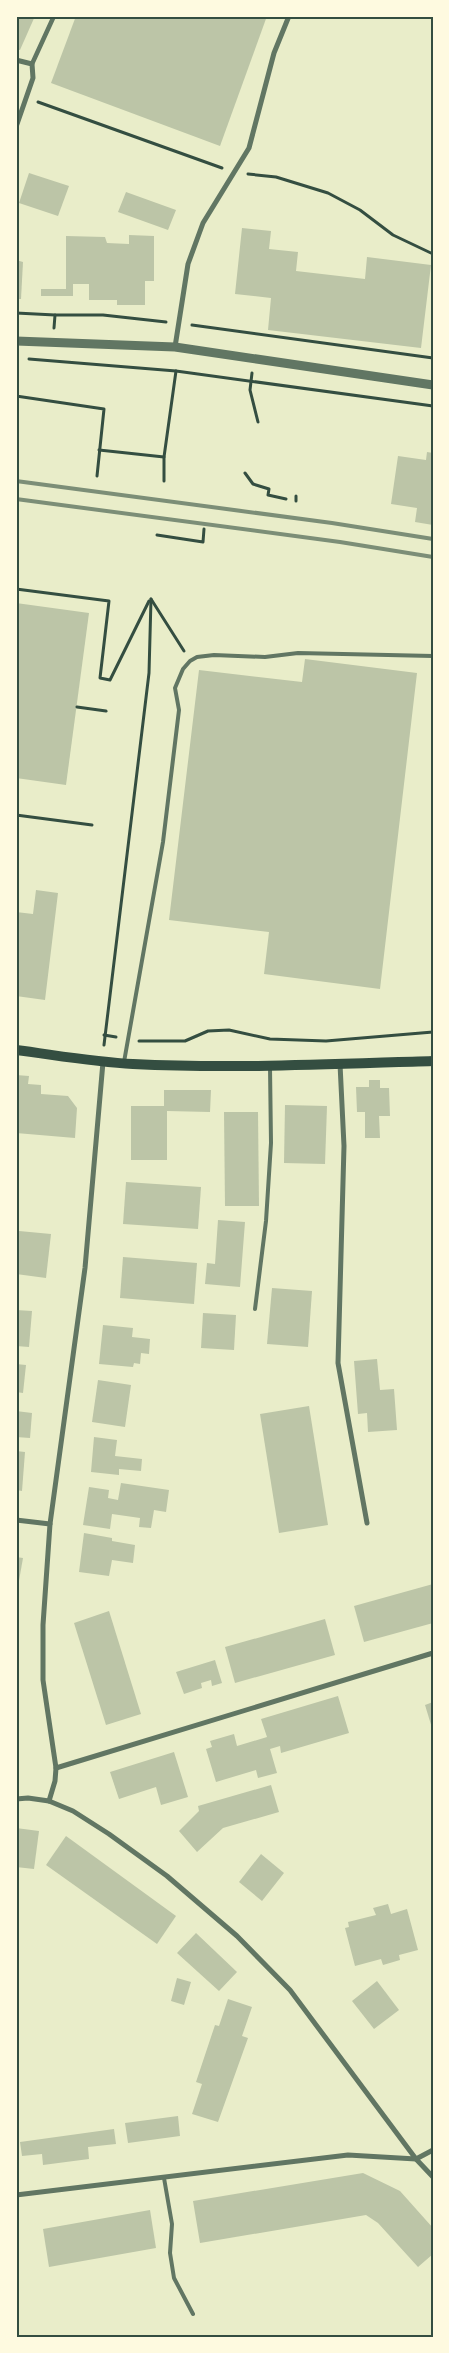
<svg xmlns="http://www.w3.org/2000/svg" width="449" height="2353" font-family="Roboto,sans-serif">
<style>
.building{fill:#bcc5a7}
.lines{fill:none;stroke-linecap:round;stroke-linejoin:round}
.path{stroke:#344e41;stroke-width:3}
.service{stroke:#617663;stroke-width:4}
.pedestrian{stroke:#617663;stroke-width:4.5}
.minor{stroke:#617663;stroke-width:5}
.tertiary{stroke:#617663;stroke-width:9}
.secondary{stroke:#344e41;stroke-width:10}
.rail{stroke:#7c8e77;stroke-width:4}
.neatline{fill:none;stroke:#344e41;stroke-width:2}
</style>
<rect width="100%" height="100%" fill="#e9edc9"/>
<g class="building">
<path d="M16,16H35L20,50L16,49Z"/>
<path d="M76,16H267L220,146L51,83Z"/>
<path d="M29,173L69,186L58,216L19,203Z"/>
<path d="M126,192L176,210L168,230L118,212Z"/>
<path d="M242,228L271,231L269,249L298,252L296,271L365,279L367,257L431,265L421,348L268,330L271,298L235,294Z"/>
<path d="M129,235L154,236V281H145V305H117V300H89V284H73V296H41V289H66V236L105,237L107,243L129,244Z"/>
<path d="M16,260L23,262L21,299H16Z"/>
<path d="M427,452L433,453V525L415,522L417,508L391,504L398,456L426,460Z"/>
<path d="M16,603L89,613L66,785L16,778Z"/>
<path d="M305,659L417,673L380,989L264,974L269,932L169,920L199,670L302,682Z"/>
<path d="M36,890L58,893L45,1000L16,996V912L33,914Z"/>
<path d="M16,1075L29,1076L28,1084L41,1085V1094L68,1096L77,1108L75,1138L16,1133Z"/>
<path d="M369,1080H380V1088H389L390,1116H379L380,1138H365V1112H357L356,1087H369Z"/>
<path d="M164,1090H211L210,1112L167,1111V1160H131V1106H164Z"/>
<path d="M285,1105L327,1106L325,1164L284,1163Z"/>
<path d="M224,1112H258L259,1206H225Z"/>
<path d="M126,1182L201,1187L198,1229L123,1224Z"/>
<path d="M218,1220L245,1222L240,1287L205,1284L207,1263L215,1264Z"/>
<path d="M19,1231L51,1234L46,1278L16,1274Z"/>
<path d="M123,1257L197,1263L194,1304L120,1298Z"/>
<path d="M272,1288L312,1291L308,1347L267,1344Z"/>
<path d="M16,1310L32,1311L29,1347L16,1346Z"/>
<path d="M203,1313L236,1315L234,1350L201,1348Z"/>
<path d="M103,1325L133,1328L132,1337L150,1339L149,1354L141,1353L140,1364L134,1363L133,1367L99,1364Z"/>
<path d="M377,1359L380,1390L394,1389L397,1430L368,1432L367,1413L358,1414L354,1361Z"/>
<path d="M16,1364L26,1365L23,1393L16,1392Z"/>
<path d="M98,1380L131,1385L125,1427L92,1422Z"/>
<path d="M309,1406L328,1525L279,1533L260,1414Z"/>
<path d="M16,1411L32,1413L30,1438L16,1437Z"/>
<path d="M94,1437L117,1440L115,1456L142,1459L141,1471L119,1469V1475L91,1472Z"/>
<path d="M16,1451L25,1452L22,1491L16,1490Z"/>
<path d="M121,1483L169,1490L166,1512L154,1510L151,1528L139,1527L140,1518L112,1514L110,1529L83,1525L89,1487L109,1490L108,1498L118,1500Z"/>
<path d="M84,1533L112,1538V1541L135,1545L133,1563L112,1560L109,1576L79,1572Z"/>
<path d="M16,1557L23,1558L17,1592H16Z"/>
<path d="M433,1584V1623L364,1642L354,1606Z"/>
<path d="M109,1611L141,1714L106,1725L74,1623Z"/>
<path d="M325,1619L335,1655L235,1683L225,1647Z"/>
<path d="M215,1660L222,1683L212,1686L211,1680L201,1683L202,1688L184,1694L176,1672Z"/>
<path d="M338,1696L349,1733L281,1753L280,1746L270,1749L277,1773L258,1778L256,1770L216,1782L206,1749L212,1747L210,1741L234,1734L237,1746L267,1737L261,1719Z"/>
<path d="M433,1702V1728H432L425,1705Z"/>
<path d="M174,1752L188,1797L161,1805L156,1787L119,1799L110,1772Z"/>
<path d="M271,1785L279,1812L223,1828L197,1852L179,1831L199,1811L198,1806Z"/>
<path d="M16,1828L39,1831L34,1869L16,1867Z"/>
<path d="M66,1836L176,1916L157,1944L46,1865Z"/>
<path d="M261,1854L284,1873L262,1901L239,1882Z"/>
<path d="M388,1904L391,1914L407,1909L418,1950L399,1955L400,1960L383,1965L381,1959L355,1966L345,1928L349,1927L348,1922L376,1915L373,1908Z"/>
<path d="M196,1933L237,1972L219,1991L177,1953Z"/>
<path d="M177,1978L191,1982L184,2005L171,2001Z"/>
<path d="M377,1981L399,2010L374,2029L352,2001Z"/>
<path d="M228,1999L252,2007L242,2036L248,2038L218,2122L192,2114L202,2084L196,2082L215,2025L219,2026Z"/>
<path d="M178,2116L180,2136L128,2143L125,2123Z"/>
<path d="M114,2129L116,2144L88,2147L89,2159L43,2165L42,2154L22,2156L20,2142Z"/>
<path d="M363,2173L400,2191L433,2228V2254L418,2267L378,2223L366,2215L200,2243L193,2201Z"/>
<path d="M150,2210L156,2248L49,2267L43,2229Z"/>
</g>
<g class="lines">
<g class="path">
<path d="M38,102L222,168"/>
<path d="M248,174L276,177L328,193L360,210L393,235L433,254"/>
<path d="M16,313L55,315L54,328"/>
<path d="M55,315H103L166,322"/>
<path d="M192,325L433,358"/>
<path d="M29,359L176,371L433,406"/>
<path d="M252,373L250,390L258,422"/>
<path d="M16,396L104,409L97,476"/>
<path d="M99,450L164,457"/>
<path d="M245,473L253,484L269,489L268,495L286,499"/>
<path d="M164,481V457L176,371"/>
<path d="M296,501V496"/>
<path d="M157,535L203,542L204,529"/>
<path d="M16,589L109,601L100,678L110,680L149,601"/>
<path d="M151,599L184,651"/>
<path d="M77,707L106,711"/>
<path d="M16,815L92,825"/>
<path d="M104,1035L116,1037"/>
<path d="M139,1041H185L208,1031L229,1030L270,1039L326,1041L433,1032"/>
<path d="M104,1045L149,673L151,599"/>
</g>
<g class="service">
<path d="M124,1062L163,842L179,710L175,688L183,669L190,661L197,657L214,655L265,657L298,653L433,656"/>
<path d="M255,1309L266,1221L271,1143L270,1067"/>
<path d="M164,2178L172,2224L170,2253L174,2278L193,2314"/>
</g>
<path class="pedestrian" d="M32,64L54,16"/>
<g class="minor">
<path d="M16,60L32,64L33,78L16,127"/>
<path d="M175,347L188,264L203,223L249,148L274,53L289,16"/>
<path d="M340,1064L344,1146L338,1363L367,1523"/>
<path d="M16,1520L50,1524"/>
<path d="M56,1768L433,1653"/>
<path d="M16,1799L28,1798L49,1801L73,1811L109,1834L167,1876L237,1936L290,1990L416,2159L433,2177"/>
<path d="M49,1801L55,1781L56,1768L43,1680V1625L50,1524L85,1268L103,1062"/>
<path d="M16,2195L348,2155L416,2159L433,2150"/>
</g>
<path class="tertiary" d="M16,341L175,347L433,385"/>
<path class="secondary" d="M16,1050C55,1055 94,1062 133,1064C233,1069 333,1064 433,1061"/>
<g class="rail">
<path d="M16,481L332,523L433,539"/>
<path d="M16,499L340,542L433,557"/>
</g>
</g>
<rect width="449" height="2353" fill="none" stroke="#fefae0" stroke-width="35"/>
<rect x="18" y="18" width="414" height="2318" class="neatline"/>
</svg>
